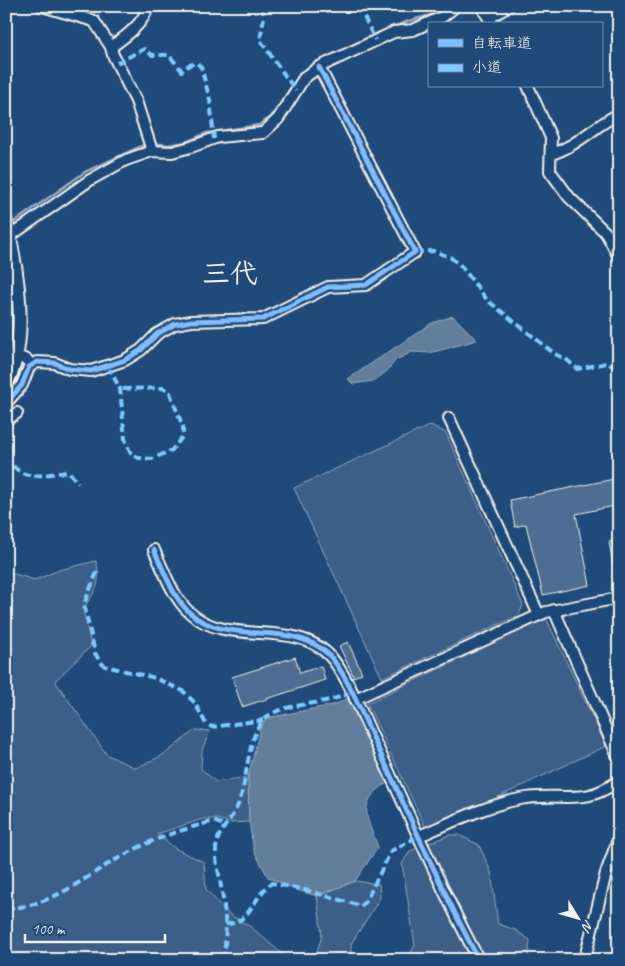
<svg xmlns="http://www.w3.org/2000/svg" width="625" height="966" font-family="Caveat,'Klee One',sans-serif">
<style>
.green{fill:#3a5f88;stroke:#97a8b8}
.water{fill:#627e9d;stroke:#9cacbb}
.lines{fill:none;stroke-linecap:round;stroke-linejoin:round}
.stream{stroke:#9cacbb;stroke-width:2.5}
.building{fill:#4d6e92;stroke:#f4f1e8}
.minor-casing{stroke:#f4f1e8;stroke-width:14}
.major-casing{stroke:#f4f1e8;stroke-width:16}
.minor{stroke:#1f4a7a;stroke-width:10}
.major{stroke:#1f4a7a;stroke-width:12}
.quiet{stroke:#80caff;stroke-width:4;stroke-dasharray:8 4;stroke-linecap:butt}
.cycleway-casing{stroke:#1f4a7a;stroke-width:8}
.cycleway{stroke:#80bcff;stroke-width:5}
.labels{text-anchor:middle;stroke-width:4.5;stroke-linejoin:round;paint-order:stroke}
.quarter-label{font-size:28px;font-weight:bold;fill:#f4f1e8;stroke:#1f4a7a}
</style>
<rect width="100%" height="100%" fill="#1f4a7a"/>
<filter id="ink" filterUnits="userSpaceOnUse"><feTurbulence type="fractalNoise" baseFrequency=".02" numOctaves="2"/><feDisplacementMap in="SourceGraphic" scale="10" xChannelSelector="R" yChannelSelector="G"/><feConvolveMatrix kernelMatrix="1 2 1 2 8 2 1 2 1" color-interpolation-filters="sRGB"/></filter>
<g filter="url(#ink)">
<g class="green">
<path d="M431,425L446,433L523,605L519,615L382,678L294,488Z"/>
<path d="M96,561C102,584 96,590 83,609L91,646L55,681L107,755L136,768L165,754L195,730L210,731L202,750L201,769L216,782L248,777L249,822L230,823L218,819H203L157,834L176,849L204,862L206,889L227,913L251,927L289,960H6V566L11,573L35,580L59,570Z"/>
<path d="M546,618L606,746L427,831L367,703Z"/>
<path d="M449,835H459L479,845L491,872L498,924L515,930L530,940L528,960H407L415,945L402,864L410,851Z"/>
<path d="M355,881L379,884L380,898L351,944V960H314L322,936L317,896Z"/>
</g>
<g class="water">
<path d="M453,316L477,340L430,353L412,352L396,360L386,372L373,381L353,384L348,379L432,323Z"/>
<path d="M349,697L392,784L387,783C356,803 367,818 378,847L355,881L317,896L294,889L268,877L254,851L249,822L248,777L261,726L267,718L337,704Z"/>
</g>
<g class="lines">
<g class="stream">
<path d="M331,56C355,43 380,31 406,22C419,17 435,16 446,6"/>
<path d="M152,143L168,145L186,142L207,133L259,125L271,117L302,71L315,64"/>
<path d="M10,225L85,172L146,144"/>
</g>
</g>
<g class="building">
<path d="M619,478V505L576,514L590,585L543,595L526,524L515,527L510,500Z"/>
<path d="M619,540V575H615L609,542Z"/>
<path d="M348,642L362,673L354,677L339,646Z"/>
<path d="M295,657L300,673L321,666L325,680L242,707L232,677Z"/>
</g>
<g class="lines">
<defs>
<g id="minor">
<path d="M42,6L94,21L111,47L113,55L136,101L152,151"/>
<path d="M481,6L492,23"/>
<path d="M489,18L509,6"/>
<path d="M111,47C125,37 144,24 148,6"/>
<path d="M528,86L551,138L550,171L569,197L606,233L619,257"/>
<path d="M551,154C578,146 595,125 619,114"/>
<path d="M10,236L90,180L126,160L152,151L172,152L191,147L218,137L263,133L278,119L304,78L319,67L394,32L413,30L442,17L456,6"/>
<path d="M16,356L27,360L32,365"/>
<path d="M6,403L22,385L29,367L37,362L55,363L69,369L91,371L110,365L125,360L141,350L157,334L175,324L191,321L263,319L328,287L366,285L415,252L319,67"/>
<path d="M449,418L539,615"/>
<path d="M6,420L17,413"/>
<path d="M154,550C164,571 172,596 189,612C228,648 290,618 328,654C347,673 364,719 376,744C410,816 441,890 479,960"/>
<path d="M554,610L619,759"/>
<path d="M355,699L546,612L619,598"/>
<path d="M419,836C452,822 485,806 520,799C559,791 585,808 619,780"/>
<path d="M579,960L585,958L606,873L619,837"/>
</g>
<path id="major" d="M6,221C17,267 30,342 6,384"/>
</defs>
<use href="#minor" class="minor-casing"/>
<use href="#major" class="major-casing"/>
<use href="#minor" class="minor"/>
<use href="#major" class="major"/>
<g class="quiet">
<path d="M262,6L264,17L260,40L296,91"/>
<path d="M359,6L375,40"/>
<path d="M117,63L144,49L152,55H169L182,71L189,65L197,63L201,67L210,100L214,139"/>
<path d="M415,252L433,251L450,257L462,267L487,300L555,354L566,359L577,369L607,363L619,369"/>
<path d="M108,366L120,389L125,439L130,452L139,458L152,459L172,450L183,436V427L170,393L163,388L120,389"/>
<path d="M6,456C24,486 40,473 69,472L78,483"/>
<path d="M97,572L84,604L95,653L100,662L105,666L155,678L183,691L195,703L206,724L212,727L263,720"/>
<path d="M6,909C60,904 83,876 128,853C155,838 184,829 214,821L223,825"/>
<path d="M226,924C251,924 254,894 272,883L309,891L361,906L367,899L391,851L419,836"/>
<path d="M585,958L588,960"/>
<path d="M223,960C228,933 225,907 220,881C219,871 215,861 216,851C216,833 227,826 235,811C250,786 244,728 271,714C296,701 326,706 351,692"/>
</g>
<defs>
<g id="cycleway">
<path d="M6,403L22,385L29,367L37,362L55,363L69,369L91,371L110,365L125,360L141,350L157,334L175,324L191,321L263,319L328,287L366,285L415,252L319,67"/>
<path d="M154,550C164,571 172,596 189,612C228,648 290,618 328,654C347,673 364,719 376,744C410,816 441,890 479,960"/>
</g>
</defs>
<use href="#cycleway" class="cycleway-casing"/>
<use href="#cycleway" class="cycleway"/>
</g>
</g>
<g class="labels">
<g class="quarter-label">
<text x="230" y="283">三代</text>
</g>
</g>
<rect width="625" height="966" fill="none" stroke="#1f4a7a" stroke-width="25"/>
<rect x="12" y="12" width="600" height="941" fill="none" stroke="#f4f1e8" stroke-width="2" filter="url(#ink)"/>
<rect x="428" y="22" width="175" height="65" fill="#1f4a7a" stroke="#748da6"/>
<rect x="438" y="39" width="25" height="8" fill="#80bcff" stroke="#748da6"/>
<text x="472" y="48" font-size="15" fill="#f4f1e8">自転車道</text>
<rect x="438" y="64" width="25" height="8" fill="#80caff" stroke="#748da6"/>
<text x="472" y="72" font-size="15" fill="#f4f1e8">小道</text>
<g transform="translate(578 918) rotate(127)" stroke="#1f4a7a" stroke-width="4" paint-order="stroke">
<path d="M0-4L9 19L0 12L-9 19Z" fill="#f4f1e8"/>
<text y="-8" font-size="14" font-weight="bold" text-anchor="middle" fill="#f4f1e8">N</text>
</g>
<path d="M25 934v8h140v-8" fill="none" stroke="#f4f1e8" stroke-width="2.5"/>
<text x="32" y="934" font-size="15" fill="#f4f1e8" stroke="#1f4a7a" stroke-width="4" paint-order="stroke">100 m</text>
</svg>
